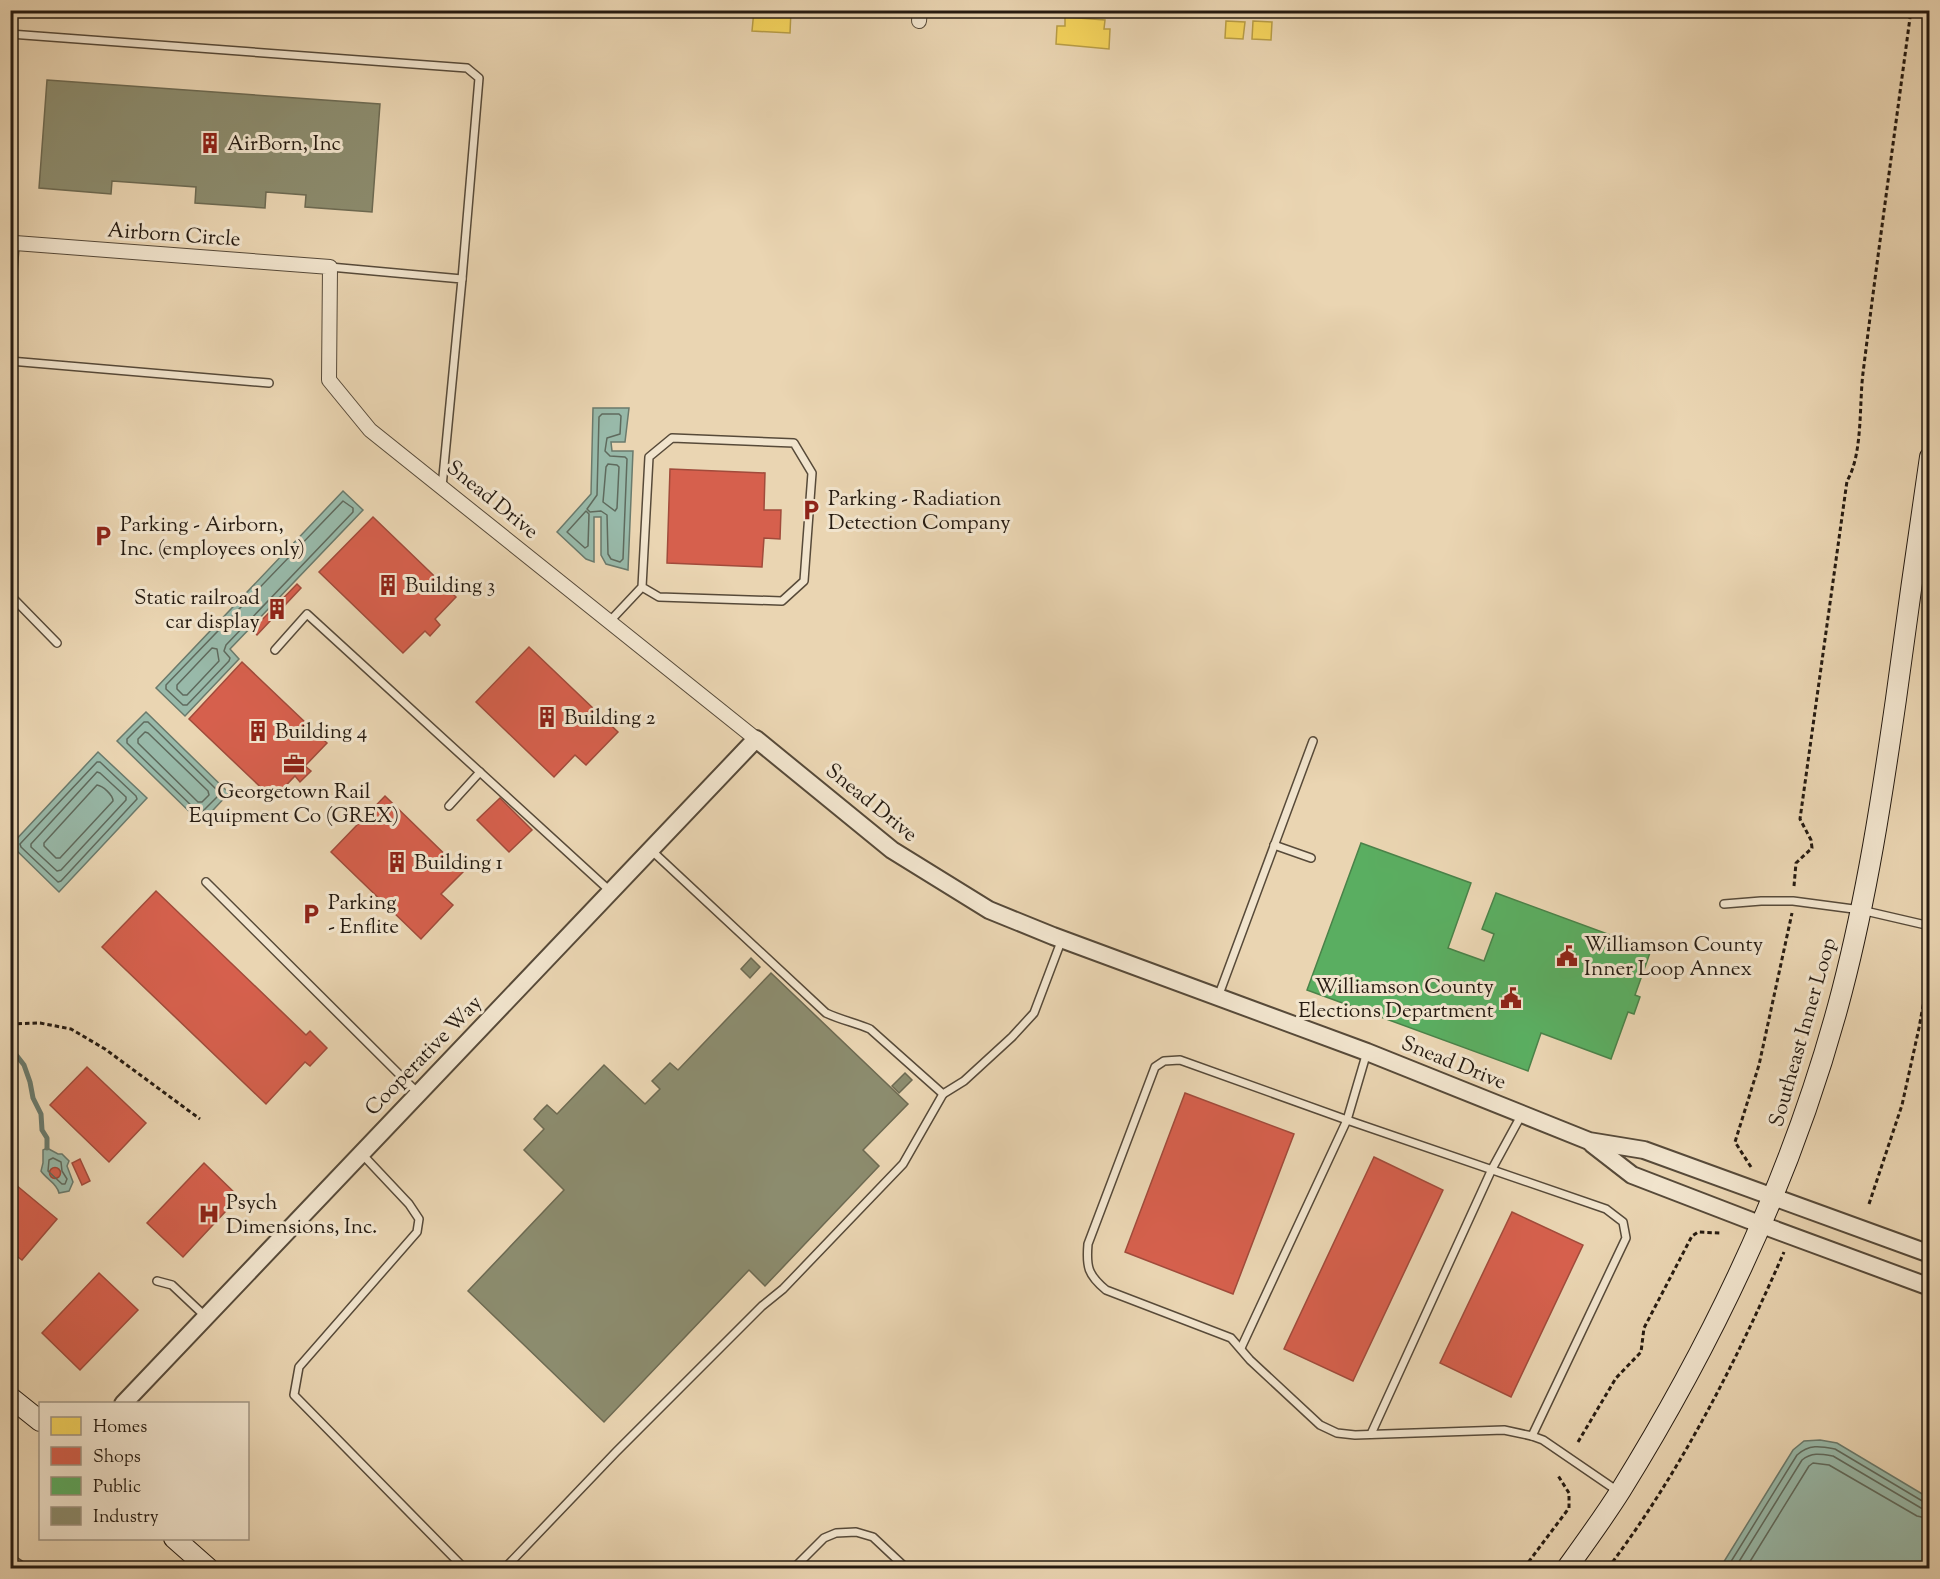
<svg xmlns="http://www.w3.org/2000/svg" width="1940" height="1579" font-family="'Sorts Mill Goudy',serif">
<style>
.water{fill:#98b9a9;stroke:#6a7a6c;stroke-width:1.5}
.homes{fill:#f6d55c;stroke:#b89d46;stroke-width:1.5}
.shops{fill:#d6604d;stroke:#a14b3b;stroke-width:1.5}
.public{fill:#5aae61;stroke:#4a8249;stroke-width:1.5}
.industry{fill:#8c8c6e;stroke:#6d6a52;stroke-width:1.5}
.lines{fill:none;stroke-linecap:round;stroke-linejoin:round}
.shore{stroke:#5f6a5d;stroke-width:1.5}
.stream{stroke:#6a7a6c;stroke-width:5}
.service-casing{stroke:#574a39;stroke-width:10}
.minor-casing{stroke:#574a39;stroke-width:16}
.tertiary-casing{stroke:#574a39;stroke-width:20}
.secondary-casing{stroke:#261b11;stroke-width:22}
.path{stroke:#261b11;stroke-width:3;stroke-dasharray:4.5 3;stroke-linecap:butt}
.service{stroke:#f1e4cd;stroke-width:7}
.minor{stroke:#f1e4cd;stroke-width:14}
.tertiary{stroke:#f1e4cd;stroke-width:16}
.secondary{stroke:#f1e4cd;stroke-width:20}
.labels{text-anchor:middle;stroke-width:6;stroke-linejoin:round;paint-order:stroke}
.poi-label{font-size:21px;fill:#261b11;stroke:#f1e4cd;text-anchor:start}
.street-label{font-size:21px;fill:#261b11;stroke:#f1e4cd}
</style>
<rect width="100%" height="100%" fill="#ead5b2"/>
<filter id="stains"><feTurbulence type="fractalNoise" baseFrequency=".00333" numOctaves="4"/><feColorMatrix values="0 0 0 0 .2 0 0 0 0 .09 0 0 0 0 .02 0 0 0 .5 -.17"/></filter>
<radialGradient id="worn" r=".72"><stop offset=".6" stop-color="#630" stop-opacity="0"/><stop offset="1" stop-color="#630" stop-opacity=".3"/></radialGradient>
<g class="water">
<path d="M593,408H629L625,442H611L612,451H633L628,570L606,564L601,555V517H594V562L586,559L557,532L591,494Z"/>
<path d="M343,491L363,510L230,649L239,659L185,716L156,688Z"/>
<path d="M146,712L229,793L201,823L117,741Z"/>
<path d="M98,752L147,798L59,892L11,845Z"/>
<path d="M47,1148L58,1154H62L69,1161L67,1166L73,1182L69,1191L59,1193C57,1183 46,1179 41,1171L43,1163V1150Z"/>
<path d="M1820,1440L1837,1443L1929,1498V1568H1720L1793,1450L1804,1441Z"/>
</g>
<g class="homes">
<path d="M754,10H791L790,33L752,31Z"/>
<path d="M1065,17L1105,20L1104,29H1110L1109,49L1056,44L1057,26H1065Z"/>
<path d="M1226,21L1245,22L1243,39L1225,38Z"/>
<path d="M1253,21L1272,22L1271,40L1252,39Z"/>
</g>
<g class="shops">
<path d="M670,469L765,473L764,510H781L780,539L764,538L762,567L667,563Z"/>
<path d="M373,517L456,597L435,619L440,625L430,636L425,631L403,653L319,572Z"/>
<path d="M297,584L301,588L257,635L252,630Z"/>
<path d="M529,647L618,732L586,765L575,755L554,777L476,702Z"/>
<path d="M242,662L327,743L305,766L311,771L300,782L295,776L273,799L189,719Z"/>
<path d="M385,796L463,872L441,894L453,905L421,939L331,852Z"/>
<path d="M500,798L532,830L509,852L477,820Z"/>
<path d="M156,891L306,1035L310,1031L327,1048L310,1066L305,1062L266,1104L102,947Z"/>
<path d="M87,1067L146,1123L109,1162L50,1105Z"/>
<path d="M10,1070H16L11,1150H10Z"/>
<path d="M1185,1093L1294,1134L1233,1294L1125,1252Z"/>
<path d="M1374,1157L1443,1190L1353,1381L1284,1349Z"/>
<path d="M80,1159L90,1181L82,1185L72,1163Z"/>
<path d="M204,1163L239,1197L183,1257L147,1223Z"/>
<circle cx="55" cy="1173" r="5.5"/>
<path d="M10,1180L57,1219L22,1260L10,1251Z"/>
<path d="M1512,1212L1583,1245L1511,1397L1440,1363Z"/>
<path d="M99,1273L138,1310L80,1370L42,1333Z"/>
</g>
<path class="public" d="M1361,843L1471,883L1448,948L1456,951L1484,961L1494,934L1482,929L1496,893L1651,950L1635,995L1640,997L1634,1014L1628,1012L1611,1059L1541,1033L1528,1071L1307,990Z"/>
<g class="industry">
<path d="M47,80L380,104L372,212L305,207L306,195L266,192L265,208L195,203L196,187L112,181L111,194L39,188Z"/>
<path d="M751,958L760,967L750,978L741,969Z"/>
<path d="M771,973L908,1104L863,1150L879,1166L765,1286L749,1270L604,1422L468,1291L564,1190L524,1150L544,1129L534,1119L540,1112L547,1105L557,1114L604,1065L645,1104L660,1089L652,1081L670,1063L678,1070Z"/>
<path d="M905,1073L912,1080L899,1093L892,1086Z"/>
</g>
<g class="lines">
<g class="shore">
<path d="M602,414H619L621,416L620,434L607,438L605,451L610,456L625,457L627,459L623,559L620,562L611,559L608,554L607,515L601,511L590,512L587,509L597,495L599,417Z"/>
<path d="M608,464L617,465L619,467L617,508L615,511L603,502L606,467Z"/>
<path d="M343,501L353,508V512L226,645L224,651L230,658L229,661L187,705H183L166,689V685Z"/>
<path d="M586,511L589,514L588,546L585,548L567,532Z"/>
<path d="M212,648L217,649L219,661L187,695H183L177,689V685Z"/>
<path d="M144,722H148L219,792V795L202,812H198L127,743V739Z"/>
<path d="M145,732L148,733L208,791L209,795L202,802H198L138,743V739Z"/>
<path d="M97,762H100L136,796L137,799L61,881L58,882L21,847L20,844Z"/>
<path d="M97,772L100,773L126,797V800L61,870L57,871L31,847V844Z"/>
<path d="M97,785C103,786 113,795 113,801L60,858H56L44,846V843Z"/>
<path d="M53,1158L61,1162L62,1171L67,1179L65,1184H62L48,1171L49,1160Z"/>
<path d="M1727,1568L1797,1455C1809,1444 1820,1446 1835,1449L1924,1502H1930"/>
<path d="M1735,1568L1802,1460C1812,1452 1821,1454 1833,1456L1921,1508L1930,1510"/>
<path d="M1746,1568L1809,1466L1813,1463L1829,1465L1917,1516L1930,1519"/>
</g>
<path class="stream" d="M10,1047L24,1065L30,1082L33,1098L41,1114L42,1130L47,1138V1148"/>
<defs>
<g id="service">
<path d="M10,34L467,68L479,78L462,279"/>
<path d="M330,267L462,279L442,487"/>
<path d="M10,313L15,243L13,242"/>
<path d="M10,361L269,383"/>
<path d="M10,595L57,643"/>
<path d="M610,621L642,587L659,597L782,601L804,581L812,473L794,443L672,438L649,457L642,587"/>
<path d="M275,650L307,614L610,891"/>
<path d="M449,806L480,772"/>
<path d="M1274,845L1311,858"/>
<path d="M651,850L826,1013C841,1020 856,1023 870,1029L943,1094L964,1081L1012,1037L1034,1013L1062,939"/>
<path d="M206,882L418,1093"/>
<path d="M1724,904L1761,901H1793L1861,910L1930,926"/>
<path d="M1218,997L1313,741"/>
<path d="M1367,1052L1347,1120L1180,1060L1164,1061L1155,1067L1088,1244C1086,1267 1088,1275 1106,1290L1231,1338L1250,1360L1320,1425L1337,1433L1355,1435L1504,1430L1532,1436L1543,1440L1619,1492"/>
<path d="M361,1153L409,1204L419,1219L417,1232L299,1367L294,1395L464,1568"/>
<path d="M157,1281L172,1285L206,1317"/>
<path d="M1241,1348L1347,1120L1606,1209L1623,1222L1626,1238L1532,1436"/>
<path d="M1371,1434L1492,1169L1522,1114"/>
<path d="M10,1558L25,1568"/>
<path d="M505,1568L616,1452L762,1306L783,1289L903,1164L943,1094"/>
<path d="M794,1568L824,1538L836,1533L856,1532L873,1537L906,1568"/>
</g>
<g id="minor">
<path d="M919,21L920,10"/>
<path d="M15,243L330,267L329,380L370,430L756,739"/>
</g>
<g id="tertiary">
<path d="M1592,1144L1632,1175L1762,1225L1930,1287"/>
<path d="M123,1404L756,739L892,850L989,910L1053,936L1367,1052L1589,1141L1644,1150L1930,1254"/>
</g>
<g id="secondary">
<path d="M10,1397L40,1421"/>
<path d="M174,1538L208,1568"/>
<path d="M1567,1568C1585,1543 1604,1517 1621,1490C1717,1335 1796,1168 1842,991C1867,895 1882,797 1896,699C1907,618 1918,538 1930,457"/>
</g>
</defs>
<use href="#service" class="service-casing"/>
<use href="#minor" class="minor-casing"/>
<use href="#tertiary" class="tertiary-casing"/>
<use href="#secondary" class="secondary-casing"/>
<g class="path">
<path d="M1794,886L1796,863L1812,848L1811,840L1800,819L1847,481C1863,454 1859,405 1863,373C1878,252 1895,131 1911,10"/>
<path d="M10,1024L40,1023L71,1029L105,1049L200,1119"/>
<path d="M1751,1167L1735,1142L1759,1065L1792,913"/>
<path d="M1869,1204L1902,1105L1919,1028L1930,967"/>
<path d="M10,1289L14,1292"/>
<path d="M1578,1442L1616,1378L1641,1352L1644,1328L1692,1236L1698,1232L1720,1233"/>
<path d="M1524,1568L1569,1508V1493L1557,1474"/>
<path d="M1608,1568C1680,1473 1736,1362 1784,1252"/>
</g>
<use href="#service" class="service"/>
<use href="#minor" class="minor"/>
<use href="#tertiary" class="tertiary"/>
<use href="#secondary" class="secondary"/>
</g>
<defs>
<symbol id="building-bare" viewBox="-9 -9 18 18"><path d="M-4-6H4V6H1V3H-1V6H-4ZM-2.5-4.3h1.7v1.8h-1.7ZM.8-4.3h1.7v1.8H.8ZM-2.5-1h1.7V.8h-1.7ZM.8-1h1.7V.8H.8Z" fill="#8f2418" stroke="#f1e4cd" stroke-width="2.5" paint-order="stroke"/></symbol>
<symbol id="parking-bare" viewBox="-9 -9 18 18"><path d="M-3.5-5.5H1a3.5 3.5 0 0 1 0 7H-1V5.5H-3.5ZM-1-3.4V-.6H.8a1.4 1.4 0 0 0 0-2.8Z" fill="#8f2418" stroke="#f1e4cd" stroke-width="2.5" paint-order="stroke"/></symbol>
<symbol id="office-bare" viewBox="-9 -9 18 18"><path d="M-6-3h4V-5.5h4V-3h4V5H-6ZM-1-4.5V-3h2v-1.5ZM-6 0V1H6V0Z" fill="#8f2418" stroke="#f1e4cd" stroke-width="2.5" paint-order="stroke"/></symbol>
<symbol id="civic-bare" viewBox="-9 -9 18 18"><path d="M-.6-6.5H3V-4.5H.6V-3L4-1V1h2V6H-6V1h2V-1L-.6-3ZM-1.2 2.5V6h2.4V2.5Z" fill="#8f2418" stroke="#f1e4cd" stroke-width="2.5" paint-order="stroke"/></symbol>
<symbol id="hospital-bare" viewBox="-9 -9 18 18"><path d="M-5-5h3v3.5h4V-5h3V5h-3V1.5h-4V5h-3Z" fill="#8f2418" stroke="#f1e4cd" stroke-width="2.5" paint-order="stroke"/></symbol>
</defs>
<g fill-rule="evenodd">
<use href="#building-bare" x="195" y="128" width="30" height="30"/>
<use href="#parking-bare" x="796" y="495" width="30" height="30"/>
<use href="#parking-bare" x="88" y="521" width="30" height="30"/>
<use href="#building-bare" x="373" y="570" width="30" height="30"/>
<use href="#building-bare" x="262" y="594" width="30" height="30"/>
<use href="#building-bare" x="532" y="702" width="30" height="30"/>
<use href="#building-bare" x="243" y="716" width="30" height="30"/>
<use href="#office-bare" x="279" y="749" width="30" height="30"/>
<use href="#building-bare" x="382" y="847" width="30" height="30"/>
<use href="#parking-bare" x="296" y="899" width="30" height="30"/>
<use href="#civic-bare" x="1552" y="941" width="30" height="30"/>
<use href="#civic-bare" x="1496" y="983" width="30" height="30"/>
<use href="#hospital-bare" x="194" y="1199" width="30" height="30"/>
</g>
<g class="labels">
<g class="poi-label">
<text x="227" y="150">AirBorn, Inc</text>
<text x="828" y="505">Parking - Radiation<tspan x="828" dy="24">Detection Company</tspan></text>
<text x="120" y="531">Parking - Airborn,<tspan x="120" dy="24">Inc. (employees only)</tspan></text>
<text x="405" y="592">Building 3</text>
<text x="260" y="604" text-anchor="end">Static railroad<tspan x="260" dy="24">car display</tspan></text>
<text x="564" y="724">Building 2</text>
<text x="275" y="738">Building 4</text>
<text x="294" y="798" text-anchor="middle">Georgetown Rail<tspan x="294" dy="24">Equipment Co (GREX)</tspan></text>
<text x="414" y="869">Building 1</text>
<text x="328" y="909">Parking<tspan x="328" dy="24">- Enflite</tspan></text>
<text x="1584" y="951">Williamson County<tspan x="1584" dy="24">Inner Loop Annex</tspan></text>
<text x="1494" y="993" text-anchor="end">Williamson County<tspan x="1494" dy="24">Elections Department</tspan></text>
<text x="226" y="1209">Psych<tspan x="226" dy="24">Dimensions, Inc.</tspan></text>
</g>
<g class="street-label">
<text transform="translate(174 234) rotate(4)" y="7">Airborn Circle</text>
<text transform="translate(493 499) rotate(39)" y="7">Snead Drive</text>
<text transform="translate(872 802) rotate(39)" y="7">Snead Drive</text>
<text transform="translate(1802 1032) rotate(-74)" y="7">Southeast Inner Loop</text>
<text transform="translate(423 1055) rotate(-46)" y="7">Cooperative Way</text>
<text transform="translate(1454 1062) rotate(22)" y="7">Snead Drive</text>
</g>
</g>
<rect width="1940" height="1579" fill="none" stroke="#ead5b2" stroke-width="36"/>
<rect x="12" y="12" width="1916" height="1555" fill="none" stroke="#261b11" stroke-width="3"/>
<rect x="18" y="18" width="1904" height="1543" fill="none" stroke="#261b11" stroke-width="1.5"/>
<rect x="39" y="1402" width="210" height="138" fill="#f1e4cd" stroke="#a09482" stroke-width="1.5"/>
<rect x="51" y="1417" width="30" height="18" fill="#f6d55c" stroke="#a09482" stroke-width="1.5"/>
<text x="93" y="1432" font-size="18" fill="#261b11">Homes</text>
<rect x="51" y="1447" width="30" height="18" fill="#d6604d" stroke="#a09482" stroke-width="1.5"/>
<text x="93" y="1462" font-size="18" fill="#261b11">Shops</text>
<rect x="51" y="1477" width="30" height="18" fill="#5aae61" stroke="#a09482" stroke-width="1.5"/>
<text x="93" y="1492" font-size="18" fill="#261b11">Public</text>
<rect x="51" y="1507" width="30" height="18" fill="#8c8c6e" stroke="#a09482" stroke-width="1.5"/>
<text x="93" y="1522" font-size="18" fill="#261b11">Industry</text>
<rect width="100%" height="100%" filter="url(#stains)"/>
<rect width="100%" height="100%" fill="url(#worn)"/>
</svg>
